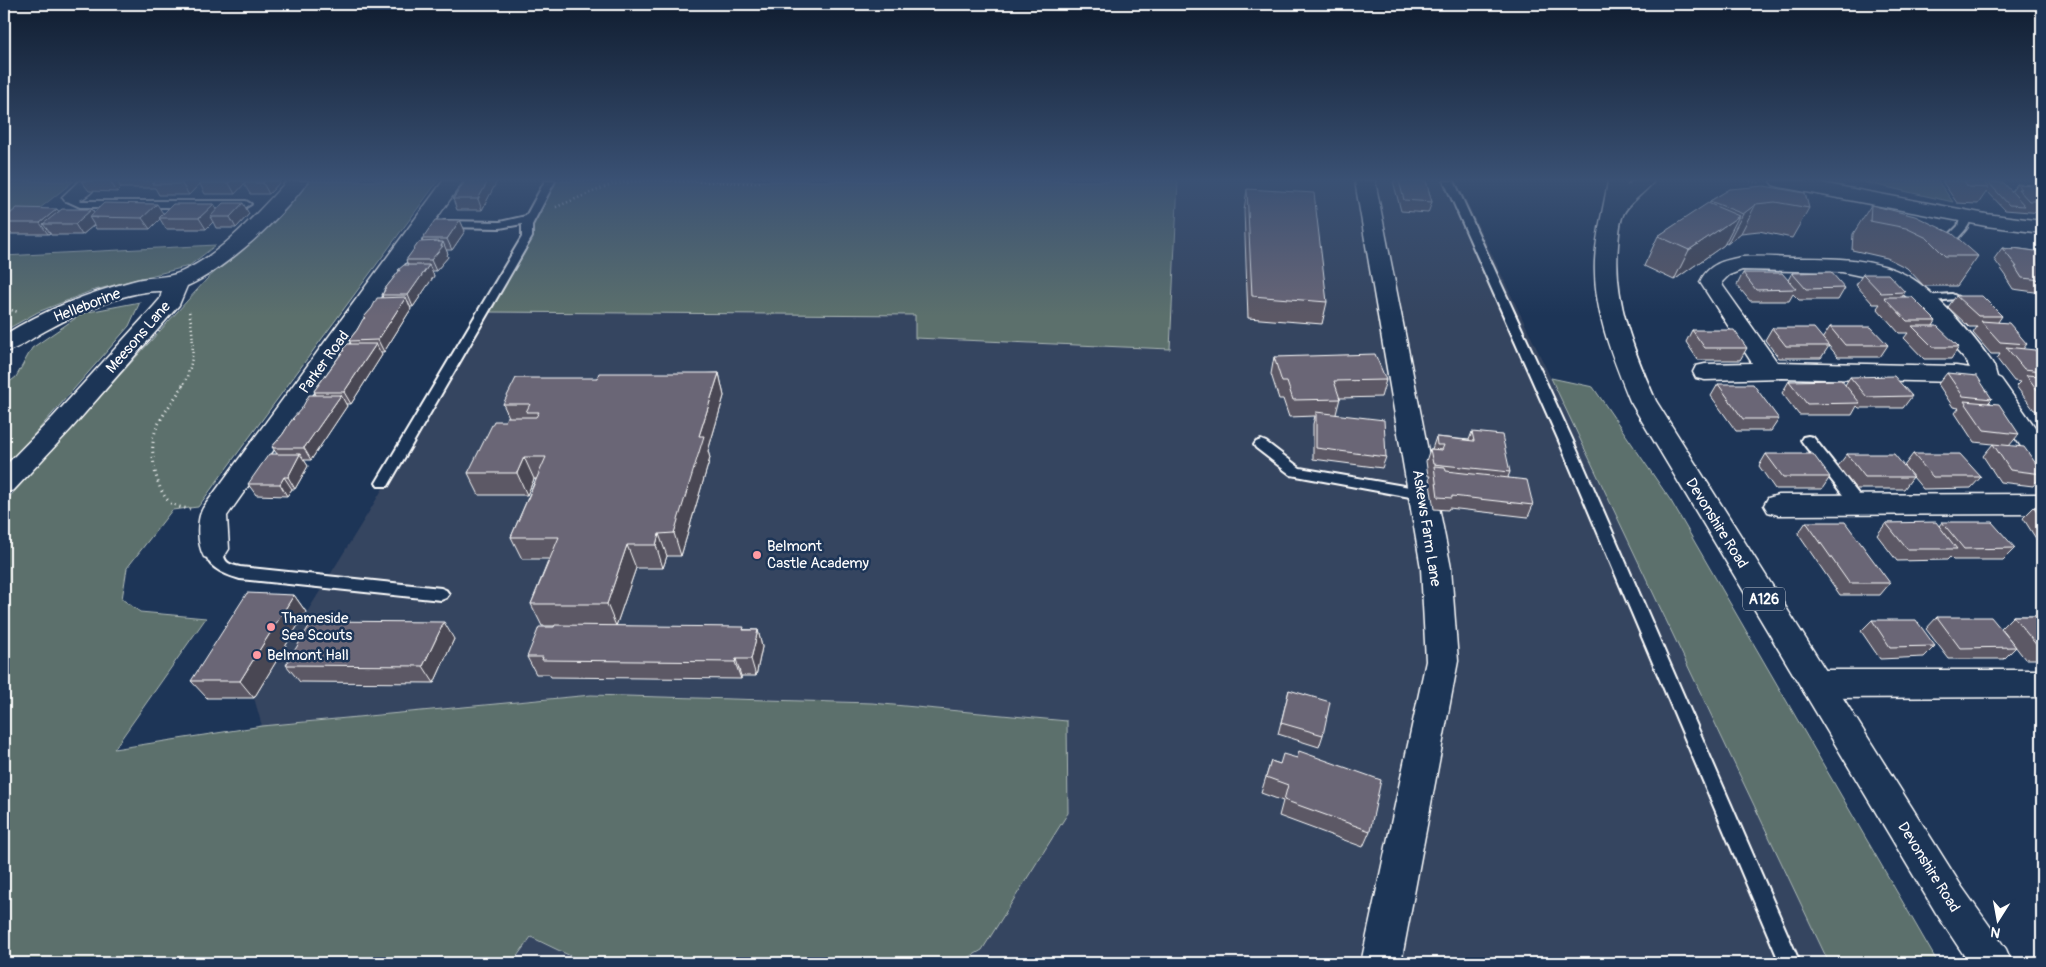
<svg xmlns="http://www.w3.org/2000/svg" width="2046" height="967" font-family="Pangolin,sans-serif">
<style>
.built{fill:#344460}
.green{fill:#5b706c;stroke:#adb8b6}
.lines{fill:none;stroke-linecap:round;stroke-linejoin:round}
.service-casing{stroke:#fff;stroke-width:4}
.minor-casing{stroke:#fff;stroke-width:3}
.primary-casing{stroke:#fff;stroke-width:3}
.path-far1{stroke:#fff;stroke-width:2.5;stroke-dasharray:1 3;stroke-linecap:butt}
.path{stroke:#fff;stroke-width:3;stroke-dasharray:1 4;stroke-linecap:butt}
.service{fill:#1d3557;fill-rule:evenodd}
.minor{fill:#1d3557;fill-rule:evenodd}
.primary{fill:#1d3557;fill-rule:evenodd}
.wall{fill:#5b5865;stroke:#fff}
.shaded-wall{fill:#4a4753;stroke:#fff}
.building{fill:#6a6676;stroke:#fff}
.poi-dot{fill:#ff9aa2;stroke:#1d3557;stroke-width:2}
.labels{text-anchor:middle;stroke-width:5;stroke-linejoin:round;paint-order:stroke}
.shield{fill:#1d3557;stroke:#bbc2cd;stroke-width:1}
.shield-label{font-size:14px;font-weight:bold;fill:#fff}
.street-label{font-size:15px;fill:#fff;stroke:#1d3557}
.poi-label{font-size:15px;fill:#fff;stroke:#1d3557;text-anchor:start}
</style>
<rect width="100%" height="100%" fill="#1d3557"/>
<filter id="ink" filterUnits="userSpaceOnUse"><feTurbulence type="fractalNoise" baseFrequency=".02" numOctaves="2"/><feDisplacementMap in="SourceGraphic" scale="10" xChannelSelector="R" yChannelSelector="G"/><feConvolveMatrix kernelMatrix="1 2 1 2 8 2 1 2 1" color-interpolation-filters="sRGB"/></filter>
<g filter="url(#ink)">
<g class="built">
<path d="M1178,181H1457L1829,963H959L982,950L1067,721L872,703L591,695L262,726L254,698L370,510L487,312L916,315L915,338L1170,349Z"/>
<path d="M531,937L585,963H512Z"/>
</g>
<g class="green">
<path d="M4,181H74L39,209L4,234Z"/>
<path d="M311,181H438L198,507L172,510L127,568L122,599L140,612L206,618L114,749L262,726L591,695L872,703L1067,721L1068,813L982,950L959,963H585L531,937L512,963H4V503L206,280L266,226Z"/>
<path d="M556,181H1178L1170,349L915,338V315L487,312Z"/>
<path d="M1859,181H1938L1953,202Z"/>
<path d="M216,245L189,266L91,291L38,312L4,331V256Z"/>
<path d="M140,302L129,326L4,469V386L16,377L32,348L83,313Z"/>
<path d="M1551,378L1593,387L1671,501L1938,963H1829Z"/>
</g>
<g class="lines">
<defs>
<g id="service">
<path d="M545,181H555L532,225V237L388,486H378L376,483L522,237V224L500,228L444,227L439,224L444,221L500,222L526,216Z"/>
<path d="M1444,181H1454L1573,441L1800,963H1780L1559,441Z"/>
<path d="M72,194L76,195L81,201H246L251,204L246,207H80L69,202L67,197Z"/>
<path d="M1966,213L1971,216C1970,230 1958,234 1954,245H1946L1945,239L1958,226L1961,216Z"/>
<path d="M1952,294L1958,297L1956,299L1922,302L1916,299L1922,296Z"/>
<path d="M1808,436L1813,437L1863,500L1865,504L1863,508H1853L1803,443L1801,440L1803,437Z"/>
<path d="M1261,440L1266,442L1300,468L1421,489L1426,490L1428,494L1426,498L1421,499L1291,475L1256,448L1254,445L1256,442Z"/>
<path d="M214,544L219,545C227,559 221,563 240,567L441,588L446,590L449,594L446,598L441,600L240,579C226,575 198,565 209,545Z"/>
</g>
<g id="minor">
<path d="M79,181H101C93,193 79,205 65,201L62,197Z"/>
<path d="M287,181H308C283,217 226,269 187,286L179,305L71,429L14,490L4,493V467L53,417L154,306L160,299L162,291C125,290 78,313 45,331C32,338 19,349 4,352V335C44,310 88,293 133,281C149,276 165,279 181,272C221,255 258,212 287,181Z"/>
<path d="M443,181H463L227,516L229,549L224,557L214,560L204,557C197,544 196,520 203,508Z"/>
<path d="M1355,181H1375L1451,568L1458,661L1401,963H1361L1426,661L1421,568Z"/>
<path d="M1742,257C1759,256 1776,257 1792,258C1830,258 1874,257 1908,276C1935,291 1973,335 1991,361L1994,366L1997,377L2001,379L2042,437V466L2033,464L1983,391L1969,384L1956,382L1782,378L1705,380L1696,378L1693,372L1696,366L1705,364L1752,363L1700,282C1708,264 1724,260 1742,257ZM1742,270L1842,272L1880,280L1893,286L1912,301L1967,362L1970,368L1956,366L1777,362L1723,286L1722,282L1729,275Z"/>
<path d="M2042,494V514L1778,515L1768,512L1764,505L1768,498L1778,495Z"/>
<path d="M1816,670H2042V697L1816,698L1805,694L1800,684L1805,674Z"/>
</g>
<g id="primary">
<path d="M1608,181H1628L1627,186L1633,181H1654C1646,192 1627,204 1623,215C1619,224 1619,236 1618,245C1613,301 1634,351 1656,401L1962,887L2006,949L2012,963H1969L1936,913L1630,401C1612,356 1593,310 1595,261C1596,234 1604,208 1608,181Z"/>
<path d="M1770,181H1811L1986,214L2042,221V233L1986,226L1780,187L1773,185Z"/>
</g>
</defs>
<use href="#service" class="service-casing"/>
<use href="#minor" class="minor-casing"/>
<use href="#primary" class="primary-casing"/>
<g class="path-far1">
<path d="M667,181L755,183L763,181"/>
<path d="M1750,181L1759,183"/>
<path d="M556,207L612,184L642,181"/>
<path d="M4,308L18,312"/>
<path d="M182,387C196,363 194,337 189,311"/>
</g>
<path class="path" d="M183,385C174,401 161,415 155,432C149,450 155,492 172,504C177,507 184,508 190,509"/>
<use href="#service" class="service"/>
<use href="#minor" class="minor"/>
<use href="#primary" class="primary"/>
</g>
<g class="wall">
<path d="M81,181H280V182L269,194H250L244,184L235,194H205L200,184L189,195H159L155,188H121L117,192L89,191Z"/>
<path d="M497,181L482,210H457L453,199L462,184V183Z"/>
<path d="M1393,181H1426L1432,202L1428,213L1401,211Z"/>
<path d="M1942,181H1997L1996,182L2012,191L2017,184L2041,190L2042,188V213L2005,210L1987,191L1978,204L1957,203Z"/>
<path d="M1247,189L1327,302L1322,324L1248,318L1244,210Z"/>
<path d="M1730,189L1809,208L1792,238L1759,231L1741,233L1727,244L1725,243L1724,245L1674,280L1644,266L1658,236L1709,203L1710,201Z"/>
<path d="M214,204L217,210L249,214L236,228H216L213,222L206,229H166L160,219L150,229H96L94,225L82,235H51L50,233L48,234H8L4,229V219L59,211L92,209L95,212L163,213Z"/>
<path d="M1871,205L1978,256L1957,286H1924L1907,268L1887,258L1852,250L1853,234Z"/>
<path d="M460,220L465,231L452,250H446L448,254L447,255L448,257L436,271H432L434,276L413,307H410L411,309L384,352H380L382,355L351,404H346L347,406L311,460H304L308,466L295,489H292L287,496L256,495L248,484L277,454L272,447L283,434L292,420V419L316,395L314,391L343,351L342,350L351,344L349,340L357,330L364,319V317L383,298L382,295L384,291V290L399,271L398,270L408,265L406,260L423,242L422,239Z"/>
<path d="M2002,248L2012,249L2013,248L2042,252V293L2013,289L2006,278L2007,277L1994,259Z"/>
<path d="M1743,273L1788,280L1792,273L1845,288L1838,300H1799L1793,294L1789,301H1750L1737,285Z"/>
<path d="M1863,274L1905,292L1902,297L1936,321L1933,326L1959,347L1951,359H1924L1904,338L1908,333H1899L1877,308L1880,304H1873L1856,285Z"/>
<path d="M1956,296L2002,316L1998,322L2027,344L2023,349L2042,359V411L2034,410L2016,386L2020,382L2014,381L1997,359L2000,354H1991L1973,333L1977,327H1969L1948,307Z"/>
<path d="M1830,327L1888,345L1880,357H1838L1829,346L1821,358H1779L1765,340L1772,328L1822,339Z"/>
<path d="M1692,330L1747,348L1740,360H1698L1686,342Z"/>
<path d="M1274,357L1386,380L1381,397L1340,398L1336,414L1386,457L1382,468L1313,459V424L1315,416L1289,417L1283,399H1279L1271,374Z"/>
<path d="M719,373L724,396L708,451L710,458L681,556H667L663,568H636L616,626L758,630L762,647L756,676H741V679L551,677L549,674H536L527,657L555,626H542L531,604L549,559H522L511,537L536,479H534L527,495H479L468,473L509,417L503,404L597,378Z"/>
<path d="M1947,373L1992,399L1988,403L2019,434L2009,446L2042,472V475L2033,486L2000,482L1983,456L1993,444L1974,442L1955,413L1959,408L1953,407L1938,384Z"/>
<path d="M1850,377L1912,396L1903,408H1859L1857,406L1852,415H1799L1782,393L1789,381L1845,385Z"/>
<path d="M1718,384L1779,419L1771,431H1736L1711,396Z"/>
<path d="M1472,432L1510,472L1508,477L1533,505L1528,517L1449,508L1448,510L1434,509L1429,478L1430,476H1428L1426,461L1430,449H1432L1436,437L1469,440Z"/>
<path d="M1766,454L1830,477L1822,489H1775L1759,466Z"/>
<path d="M1847,454L1913,477L1904,489H1856L1838,466Z"/>
<path d="M1913,454L1981,477L1971,488L1923,489L1904,466Z"/>
<path d="M2034,507H2042V548L2023,518Z"/>
<path d="M1806,522L1890,583L1880,595H1840L1798,534Z"/>
<path d="M1942,522L2015,548L2003,560H1953L1950,557L1947,560L1897,561L1877,535L1886,523L1939,526Z"/>
<path d="M294,595L306,612L254,698H207L191,681Z"/>
<path d="M2013,616H2042V659H2025L2001,628Z"/>
<path d="M1937,617L2016,647L2004,659H1949L1926,629Z"/>
<path d="M1872,620L1935,646L1924,657L1880,659L1861,631Z"/>
<path d="M454,639L434,683L300,682L286,665Z"/>
<path d="M1289,690L1323,735L1319,747L1278,734Z"/>
<path d="M1299,751L1370,831L1363,847L1279,816L1283,801L1261,793L1271,761L1280,764L1297,758Z"/>
</g>
<g class="shaded-wall">
<path d="M110,181H117L121,188L117,192Z"/>
<path d="M185,181H202L189,195L182,184Z"/>
<path d="M231,181H248L244,183V184L235,194L229,183Z"/>
<path d="M265,181H280V182L269,194L263,183Z"/>
<path d="M488,181H497L482,210L478,199Z"/>
<path d="M243,203L249,214L236,228L230,217Z"/>
<path d="M157,204L164,215L159,218L160,219L150,229L142,218Z"/>
<path d="M214,204L220,215L210,217L213,222L206,229L199,218Z"/>
<path d="M1756,204L1741,233L1727,244L1743,214Z"/>
<path d="M57,209L65,220L43,224L50,233L48,234L40,223Z"/>
<path d="M92,209L98,218L89,217L94,225L82,235L75,224Z"/>
<path d="M1739,216L1724,245L1674,280L1689,250Z"/>
<path d="M460,220L465,231L452,250L447,239Z"/>
<path d="M439,241L441,246L443,242L448,254L447,255L448,257L436,271L431,260Z"/>
<path d="M429,265L434,276L413,307L408,295Z"/>
<path d="M406,297L411,309L384,352L378,340Z"/>
<path d="M376,344L382,355L351,404L344,392Z"/>
<path d="M719,373L724,396L708,451L710,458L681,556L674,533L699,436Z"/>
<path d="M341,395L347,406L311,460L304,448Z"/>
<path d="M300,454L308,466L295,489L288,477Z"/>
<path d="M524,457L534,479L527,495L517,473Z"/>
<path d="M284,477L292,489L287,496L280,484Z"/>
<path d="M659,534L667,556L663,568L656,545Z"/>
<path d="M627,545L636,568L616,626L607,604Z"/>
<path d="M294,595L306,612L254,698L240,681Z"/>
<path d="M444,622L454,639L434,683L423,666Z"/>
<path d="M758,630L762,647L756,676L751,659Z"/>
<path d="M736,659L741,676V679L735,662Z"/>
</g>
<g class="building">
<path d="M155,181H185L182,184H152Z"/>
<path d="M201,181H231L229,183H199Z"/>
<path d="M246,181H265L263,183H244Z"/>
<path d="M463,181H488L478,199H453L464,183H462Z"/>
<path d="M1399,181H1426L1432,202L1404,200Z"/>
<path d="M1964,181H1983L1989,188L1968,187Z"/>
<path d="M1988,182L2004,183L2025,206L2009,205Z"/>
<path d="M2017,184L2036,185L2041,191H2042V201H2029L2018,189H2021Z"/>
<path d="M1764,186L1805,193L1809,208L1775,202L1756,204L1743,214L1710,201L1730,189Z"/>
<path d="M1247,189L1314,193L1327,302L1252,296Z"/>
<path d="M104,203L157,204L142,218L89,217Z"/>
<path d="M223,203H243L230,217H210Z"/>
<path d="M1708,203L1739,216L1689,250L1658,236Z"/>
<path d="M173,204H214L199,218H159Z"/>
<path d="M1871,205L1915,216L1953,234L1978,256H1945L1927,238L1906,228L1870,221Z"/>
<path d="M17,208L57,209L40,223H4V219Z"/>
<path d="M62,209H92L75,224H43Z"/>
<path d="M435,220H460L447,239H422Z"/>
<path d="M439,241L438,242H443L441,246H443L431,260H406L419,242Z"/>
<path d="M2002,248L2014,250L2013,248L2042,252V280L2022,278L2015,267H2017Z"/>
<path d="M404,265H429L408,295H382L385,290H384L400,270H398Z"/>
<path d="M1831,272L1845,288L1806,289L1792,273Z"/>
<path d="M1743,273H1782L1796,289L1756,290Z"/>
<path d="M1863,274H1888L1905,292L1881,293Z"/>
<path d="M1956,296H1982L2002,316H1978Z"/>
<path d="M406,297L378,340L350,341L349,340L357,330L363,319L365,318L364,317L372,308L377,298Z"/>
<path d="M1884,297H1912L1936,321H1907Z"/>
<path d="M1981,321L2009,323L2027,344L2000,342Z"/>
<path d="M1912,326H1937L1959,347H1933Z"/>
<path d="M1830,327H1871L1888,345H1845Z"/>
<path d="M1772,328H1814L1829,346H1786Z"/>
<path d="M1692,330H1734L1747,348H1705Z"/>
<path d="M348,344H376L344,392H315L314,391L344,350H342Z"/>
<path d="M2006,347L2035,350L2042,359V371L2024,369Z"/>
<path d="M1375,354L1386,380L1334,381L1340,399L1293,400L1287,382H1282L1274,357Z"/>
<path d="M599,373H719L699,436H704L674,533L659,534L656,545H627L607,604H531L559,537H511L546,457H524L517,473H468L494,421H505L507,417H536L539,412H526L530,404H503L516,378H597Z"/>
<path d="M1947,373L1977,376L1992,399L1963,396Z"/>
<path d="M2026,375L2042,376V396Z"/>
<path d="M1894,376L1912,396L1867,397L1850,377Z"/>
<path d="M1841,380L1860,403L1807,404L1789,381Z"/>
<path d="M1718,384H1753L1779,419H1743Z"/>
<path d="M309,395H341L304,448H274L272,447L283,434L291,421L294,419H292L302,408Z"/>
<path d="M1964,401L1999,404L2019,434L1984,430Z"/>
<path d="M1316,412L1384,420L1386,457L1316,448Z"/>
<path d="M1472,432L1502,435L1510,472L1433,464L1430,449L1442,450L1444,445H1437L1436,437L1474,441Z"/>
<path d="M1993,444L2024,447L2042,472V474L2010,470Z"/>
<path d="M269,454H300L288,477H284L280,484H248Z"/>
<path d="M1766,454H1813L1830,477H1783Z"/>
<path d="M1847,454H1894L1913,477H1865Z"/>
<path d="M1913,454H1960L1981,477H1933Z"/>
<path d="M1434,466L1445,467L1446,471L1527,480L1533,505L1452,496V498L1438,497Z"/>
<path d="M2034,507H2042V519Z"/>
<path d="M1806,522H1845L1890,583H1849Z"/>
<path d="M1936,522L1957,549H1907L1886,523Z"/>
<path d="M1942,522H1992L2015,548L1964,549Z"/>
<path d="M247,593L294,595L240,681H191Z"/>
<path d="M2013,616H2042V647H2038Z"/>
<path d="M1937,617H1991L2016,647L1960,648Z"/>
<path d="M1872,620H1916L1935,646L1890,647Z"/>
<path d="M312,621L444,622L423,666L286,665Z"/>
<path d="M555,625L744,627L743,630H758L751,659H736L735,662L542,660L543,657H527L539,627H554Z"/>
<path d="M1289,690L1330,702L1323,735L1281,723Z"/>
<path d="M1299,751L1381,780L1370,831L1284,800L1288,785L1266,777L1271,761L1280,764L1283,754L1297,758Z"/>
</g>
</g>
<linearGradient id="sky" x2="0" y2="1"><stop stop-color="#101d30"/><stop offset="0.57" stop-color="#3a5174"/><stop offset="1" stop-color="#3a5174" stop-opacity="0"/></linearGradient>
<rect width="2046" height="316" fill="url(#sky)"/>
<g class="poi-dot">
<circle cx="757" cy="555" r="5"/>
<circle cx="271" cy="627" r="5"/>
<circle cx="257" cy="655" r="5"/>
</g>
<g class="labels">
<rect class="shield" x="1743" y="587.5" width="42" height="23" rx="4"/>
<g class="shield-label">
<text x="1764" y="604">A126</text>
</g>
<g class="street-label">
<text transform="translate(87 305) rotate(-21)" y="5">Helleborine</text>
<text transform="translate(138 337) rotate(-49)" y="5">Meesons Lane</text>
<text transform="translate(324 362) rotate(-54)" y="5">Parker Road</text>
<text transform="translate(1717 523) rotate(58)" y="5">Devonshire Road</text>
<text transform="translate(1427 528) rotate(81)" y="5">Askews Farm Lane</text>
<text transform="translate(1929 867) rotate(58)" y="5">Devonshire Road</text>
</g>
<g class="poi-label">
<text x="767" y="551">Belmont<tspan x="767" dy="17">Castle Academy</tspan></text>
<text x="281" y="623">Thameside<tspan x="281" dy="17">Sea Scouts</tspan></text>
<text x="267" y="660">Belmont Hall</text>
</g>
</g>
<rect width="2046" height="967" fill="none" stroke="#1d3557" stroke-width="20"/>
<rect x="10" y="10" width="2026" height="947" fill="none" stroke="#fff" stroke-width="2" filter="url(#ink)"/>
<g transform="translate(1998 920) rotate(191)" stroke="#1d3557" stroke-width="4" paint-order="stroke">
<path d="M0-4L9 19L0 12L-9 19Z" fill="#ffffff"/>
<text y="-8" font-size="14" font-weight="bold" text-anchor="middle" fill="#ffffff">N</text>
</g>
</svg>
